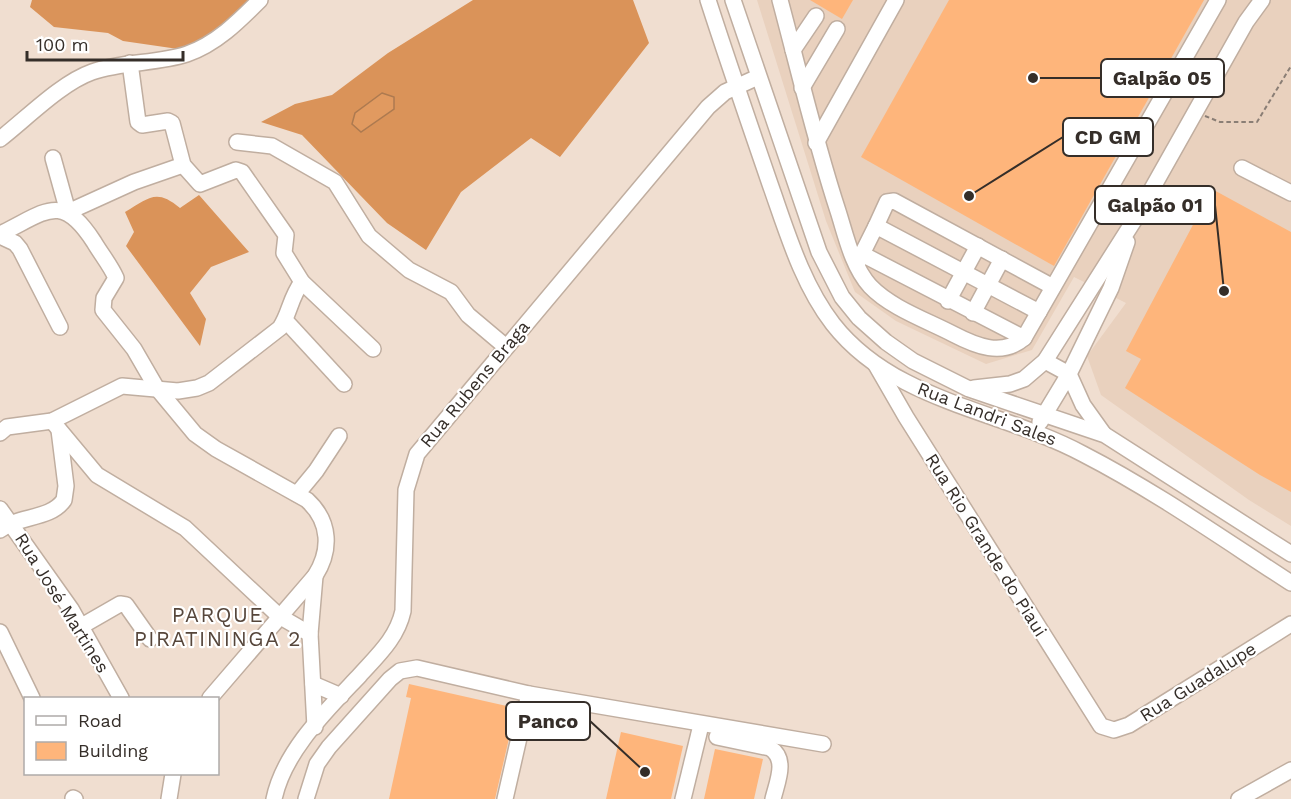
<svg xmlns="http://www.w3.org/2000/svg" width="1291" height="799" font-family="'Work Sans',sans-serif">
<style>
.built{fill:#e9d1be}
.forest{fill:#da9359}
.water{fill:#e19a60;stroke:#ad7a50;stroke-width:1.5}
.building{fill:#feb57b}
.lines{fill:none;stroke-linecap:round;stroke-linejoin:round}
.minor-casing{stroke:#c0aea0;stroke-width:18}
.path{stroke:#8a7e75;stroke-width:2;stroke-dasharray:4.5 3;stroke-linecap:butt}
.minor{stroke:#fff;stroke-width:15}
.labels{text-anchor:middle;stroke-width:4.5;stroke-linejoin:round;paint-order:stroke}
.street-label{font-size:18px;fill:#352e29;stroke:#fff}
.quarter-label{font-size:21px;letter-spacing:1.5px;fill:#56463b;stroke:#fff}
.leader{fill:none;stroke:#352e29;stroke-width:2}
.callout-dot{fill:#352e29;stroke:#fff;stroke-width:2}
.callout{fill:#fff;stroke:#352e29;stroke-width:2}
.callout-label{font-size:20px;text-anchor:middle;font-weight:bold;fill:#352e29}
</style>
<rect width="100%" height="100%" fill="#f0ded0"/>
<path class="built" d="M757,0H1291V526L1249,500L1101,395L1087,356L1126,303L1074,277L1032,350L986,364L896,321L855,292L826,221Z"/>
<g class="forest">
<path d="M32,0H249L234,21L185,50L123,41L108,33L54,27L30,7Z"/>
<path d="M473,0H633L649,43L560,157L531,138L461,192L426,250L387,223L302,135L261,122L295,104L332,95L388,53Z"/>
<path d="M199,195L249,252L211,267L190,293L206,319L200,346L126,246L134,232L125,212C149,198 156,188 180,208Z"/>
</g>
<path class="water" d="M382,93L394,97V109L361,132L352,124L355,113Z"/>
<g class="building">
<path d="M810,0H853L842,19Z"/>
<path d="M949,0H1204L1054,266L861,157Z"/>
<path d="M1212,189L1291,232V492L1260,475L1125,388L1141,359L1126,351Z"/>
<path d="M409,684L516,708L495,799H389L411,698L406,697Z"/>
<path d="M621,732L683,746L671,799H606Z"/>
<path d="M715,749L763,759L754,799H704Z"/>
</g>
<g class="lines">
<defs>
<g id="minor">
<path d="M708,0C728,62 749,123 770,184C787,232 802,284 833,324C894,402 1001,410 1083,454C1155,491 1223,539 1291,583"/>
<path d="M733,0L819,252L842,297L859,318L886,342L913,361L969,389L1105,435L1291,554"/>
<path d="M780,0C799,71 815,141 838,211C846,236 852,266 870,286C891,308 926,320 953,334C976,346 1002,357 1024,338L1218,0"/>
<path d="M793,50L816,16"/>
<path d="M130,63L138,122L142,125L168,121L172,123L183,165L200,184L236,170L242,172L286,235L284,253L302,282L373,349"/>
<path d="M802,88L837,29"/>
<path d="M0,139C27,118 61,83 92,72C123,61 157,64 187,54C216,44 238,22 260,0"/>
<path d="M237,142L272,146L335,182L369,236L409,270L451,292L468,315L506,347"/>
<path d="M816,143L896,0"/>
<path d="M53,158L68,212L134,182L183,165"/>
<path d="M1242,168L1291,193"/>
<path d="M876,226L887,202L894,201L1053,287"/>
<path d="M0,234C46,212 61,191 94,242C101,254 111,266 116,278L104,298L103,310L134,349L156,387L195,434L216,449L307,500C331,522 331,551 315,576L210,698"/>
<path d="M0,236L15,243L20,249L60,327"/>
<path d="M862,254L1024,338"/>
<path d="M857,264L876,226L1039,312"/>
<path d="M948,301L978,246"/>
<path d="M973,313L1002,259"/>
<path d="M285,320L344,384"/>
<path d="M1045,361L1069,374L1083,405L1103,433"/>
<path d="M876,365L906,417L1101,726L1114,730L1129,725L1291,624"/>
<path d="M974,388L1010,384L1024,379L1045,361L1135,219L1246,22L1262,0"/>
<path d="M52,421L97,475L185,528L279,616L310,634"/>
<path d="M1040,422L1069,374L1111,288L1127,242"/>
<path d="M0,433L7,427L52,421L122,386L178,391L197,388L209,383L280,328C290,313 290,298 302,282"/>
<path d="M297,494L316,471L339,436"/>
<path d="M0,509L71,609L121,698"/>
<path d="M0,530C19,515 50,520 64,500L66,486L59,430"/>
<path d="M80,627L120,604L126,605L150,639"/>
<path d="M0,632L32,698"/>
<path d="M313,684L341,696"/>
<path d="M315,727L310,634L315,576"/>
<path d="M717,737L770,748C788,759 777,782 773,799"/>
<path d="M73,798L75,799"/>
<path d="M169,799L173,774"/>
<path d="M274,799C284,751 327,710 360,675C378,655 397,638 403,611L406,490L417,454L708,107L725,92L758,77"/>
<path d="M306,799L317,764L329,747L390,679L400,671L417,668L529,694L823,744"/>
<path d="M505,799L529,694"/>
<path d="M683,799L701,725"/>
<path d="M1239,799L1291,770"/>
</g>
</defs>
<use href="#minor" class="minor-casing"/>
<path class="path" d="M1205,116L1220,122H1257L1291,66"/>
<use href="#minor" class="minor"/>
</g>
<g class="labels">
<g class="street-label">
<text transform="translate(475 384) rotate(-50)" y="6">Rua Rubens Braga</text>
<text transform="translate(987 414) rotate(21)" y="6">Rua Landri Sales</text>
<text transform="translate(986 545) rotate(58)" y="6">Rua Rio Grande do Piaui</text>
<text transform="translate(62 603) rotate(58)" y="6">Rua José Martines</text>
<text transform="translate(1198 682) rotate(-32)" y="6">Rua Guadalupe</text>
</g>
<g class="quarter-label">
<text x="218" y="622">PARQUE<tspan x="218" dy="24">PIRATININGA 2</tspan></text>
</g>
</g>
<path class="leader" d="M1033 78L1101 78M969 196L1063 137M1224 291L1215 205M645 772L590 721"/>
<g class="callout-dot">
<circle cx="1033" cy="78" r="6"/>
<circle cx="969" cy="196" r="6"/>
<circle cx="1224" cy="291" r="6"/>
<circle cx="645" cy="772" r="6"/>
</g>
<g class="callout">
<rect x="1101" y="59" width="123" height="38" rx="6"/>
<rect x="1063" y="118" width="90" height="38" rx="6"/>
<rect x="1095" y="186" width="120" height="38" rx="6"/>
<rect x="506" y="702" width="84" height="38" rx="6"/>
</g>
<g class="callout-label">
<text x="1162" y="85">Galpão 05</text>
<text x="1108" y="144">CD GM</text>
<text x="1155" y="212">Galpão 01</text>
<text x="548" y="728">Panco</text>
</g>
<rect x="24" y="697" width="195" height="78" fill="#ffffff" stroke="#aeaba9" stroke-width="1.5"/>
<rect x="36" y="716" width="30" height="9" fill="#ffffff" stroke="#aeaba9" stroke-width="1.5"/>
<text x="78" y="727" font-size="18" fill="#352e29">Road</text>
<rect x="36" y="742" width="30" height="18" fill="#feb57b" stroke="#aeaba9" stroke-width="1.5"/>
<text x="78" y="757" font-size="18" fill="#352e29">Building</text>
<path d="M27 51v9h156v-9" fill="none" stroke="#352e29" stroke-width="3"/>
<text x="36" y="51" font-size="18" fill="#352e29" stroke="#ffffff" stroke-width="4.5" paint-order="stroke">100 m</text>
</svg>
